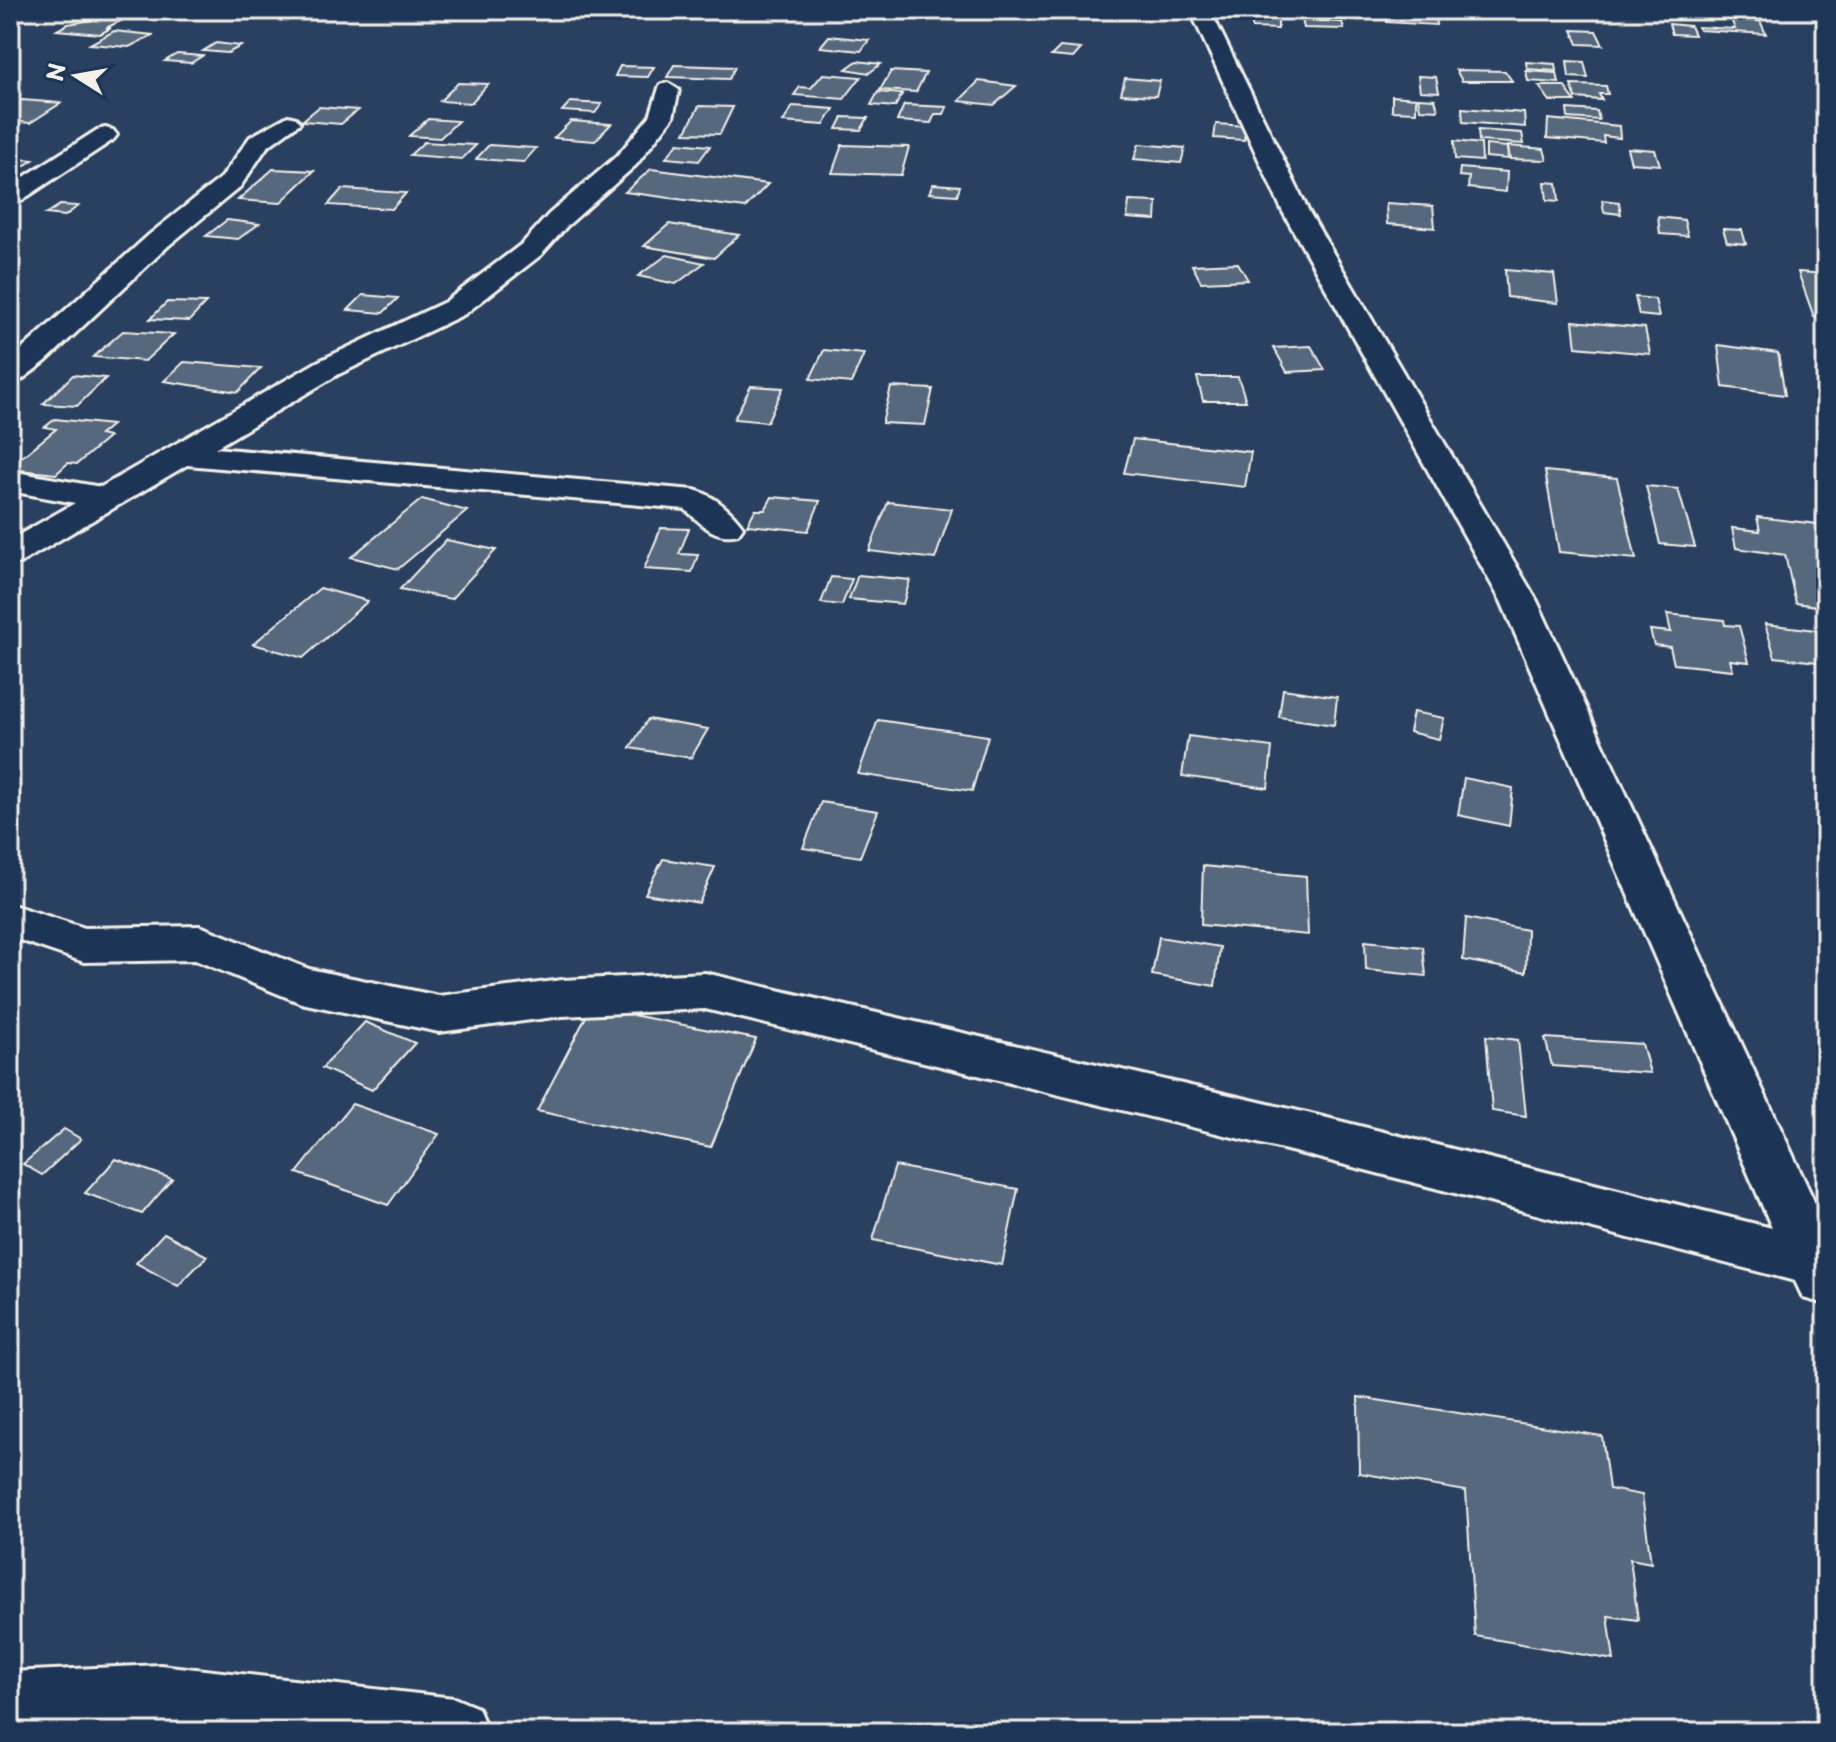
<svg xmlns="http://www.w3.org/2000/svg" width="1836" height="1742" font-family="'Playpen Sans',sans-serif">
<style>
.building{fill:#56677d;stroke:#f4f1e8;stroke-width:2}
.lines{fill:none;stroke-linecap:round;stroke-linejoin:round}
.street-casing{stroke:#f4f1e8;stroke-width:6}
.street{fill:#1d3557;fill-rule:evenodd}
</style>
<rect width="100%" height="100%" fill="#2a4060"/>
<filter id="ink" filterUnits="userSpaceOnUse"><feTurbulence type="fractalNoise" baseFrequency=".0125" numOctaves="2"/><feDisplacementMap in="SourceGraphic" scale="16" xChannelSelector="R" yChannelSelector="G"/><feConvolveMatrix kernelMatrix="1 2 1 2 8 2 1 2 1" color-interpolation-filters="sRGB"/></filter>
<g filter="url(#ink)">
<g class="building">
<path d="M1289,10H1324L1322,18L1288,15Z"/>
<path d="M1386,10L1435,12L1436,25L1387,22Z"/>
<path d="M110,11L137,13L106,28H111L100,34L57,30L68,24L92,20Z"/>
<path d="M1252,17L1278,18V29L1252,28Z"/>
<path d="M1731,19L1760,21L1766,34L1699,30L1698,27L1735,29Z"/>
<path d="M1302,20L1342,22L1344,29L1304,28Z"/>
<path d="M1669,24L1690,26L1694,35L1672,34Z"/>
<path d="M1572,30L1596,31L1603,45L1578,44Z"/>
<path d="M114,31L153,35L129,47L90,44Z"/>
<path d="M829,36L869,40L861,51L820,47Z"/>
<path d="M216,43L241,46L228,53L203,51Z"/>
<path d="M1060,47L1081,49L1073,58L1051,56Z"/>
<path d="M177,54L202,56L191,63L165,61Z"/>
<path d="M857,61L881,64L869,73L846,69Z"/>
<path d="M1567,61L1584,62L1588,78L1569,77Z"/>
<path d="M1526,62L1555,64L1556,71L1527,69Z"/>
<path d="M674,65L735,67L729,79L667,77Z"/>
<path d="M620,66L654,67L648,77L615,76Z"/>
<path d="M1456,70L1505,71L1512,81H1462Z"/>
<path d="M891,71L926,73L916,92L880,90Z"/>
<path d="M1526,71L1557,73L1559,83L1528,81Z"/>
<path d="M823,74L861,77L844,99L794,95L800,87L811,88Z"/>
<path d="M1418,76L1436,77L1439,92L1420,91Z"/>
<path d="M1125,78L1160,81L1156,96L1121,94Z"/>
<path d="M979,81L1016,86L994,105L959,101Z"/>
<path d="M458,83L488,84L471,103L440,101Z"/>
<path d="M1571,85L1606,86L1608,94H1599L1602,100L1576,98Z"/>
<path d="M1539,86H1564L1575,101H1550Z"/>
<path d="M878,92L902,94L895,107L871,105Z"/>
<path d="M1392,96L1416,98V112L1392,111Z"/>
<path d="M1418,98L1435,99L1438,110L1420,109Z"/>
<path d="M22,100L61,103L30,123L10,121V108Z"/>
<path d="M570,102L602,104L595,113L562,111Z"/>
<path d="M904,105L947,107L944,114H935L931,123L897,121Z"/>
<path d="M699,106L733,107L720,134L685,133Z"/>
<path d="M793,106L834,109L824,125L783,122Z"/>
<path d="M319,107L358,110L341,124L302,121Z"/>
<path d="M1462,108L1524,113L1525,127L1463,122Z"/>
<path d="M1567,109L1597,111L1599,120L1568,118Z"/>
<path d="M843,117L868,118L861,130L837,129Z"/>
<path d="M428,119L458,121L440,138L409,136Z"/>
<path d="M1548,119L1619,126L1620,138L1603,136L1604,143L1547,138Z"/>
<path d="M571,121L611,124L595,141L554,138Z"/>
<path d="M1216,124L1246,126L1244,140L1214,138Z"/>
<path d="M1478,130L1522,133L1524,144L1479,141Z"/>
<path d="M1454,141L1481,144L1482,161L1455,159Z"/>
<path d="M424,142L476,145L462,159L410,155Z"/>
<path d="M678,143L710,146L699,161L666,158Z"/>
<path d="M1139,144L1185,148L1181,163L1134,159Z"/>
<path d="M489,145L536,148L524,162L476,159Z"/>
<path d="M842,145L909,147L901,175L832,173Z"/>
<path d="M1486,145L1507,147L1508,159L1486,157Z"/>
<path d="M1508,146L1544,149L1547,160L1510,159Z"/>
<path d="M1627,148L1655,150L1660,165L1631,163Z"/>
<path d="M10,158L33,160L10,175Z"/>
<path d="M1460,168L1507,172L1506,192L1468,188L1469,177L1459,176Z"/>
<path d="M273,169L314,171L280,203L238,200Z"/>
<path d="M651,169L768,184L745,208L625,192Z"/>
<path d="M1545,182L1557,183L1559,201L1547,200Z"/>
<path d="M933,184L960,186L957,195L929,193Z"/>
<path d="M342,189L406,193L392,209L328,205Z"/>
<path d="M1602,200L1619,202L1621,214L1604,212Z"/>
<path d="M1129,201L1157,202L1156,220L1127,218Z"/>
<path d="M1386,203L1433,206L1435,228L1387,224Z"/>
<path d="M60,205L78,206L65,216L46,214Z"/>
<path d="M1658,217L1684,220L1688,236L1660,234Z"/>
<path d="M227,220L259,224L238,239L206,236Z"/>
<path d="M669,224L739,235L714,258L644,246Z"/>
<path d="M1723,229L1742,230L1746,244L1727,242Z"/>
<path d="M667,255L704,263L676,284L638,276Z"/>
<path d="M1238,263L1248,280L1201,282L1192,265Z"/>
<path d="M1505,270L1554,274L1558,303L1507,297Z"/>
<path d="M1798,272L1826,274V318L1814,317Z"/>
<path d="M363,295L398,298L383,313L348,310Z"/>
<path d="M1635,297L1655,299L1659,317L1639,315Z"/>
<path d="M167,302L206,303L189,321L150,319Z"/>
<path d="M1573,321L1645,328L1650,354L1576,347Z"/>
<path d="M123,331L174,334L145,361L93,357Z"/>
<path d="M1718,345L1778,353L1785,395L1723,387Z"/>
<path d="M1311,346L1325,370L1287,372L1274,348Z"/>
<path d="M824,350L864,354L851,383L810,379Z"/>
<path d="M184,362L261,368L238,392L164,381Z"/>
<path d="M73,375L106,378L77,406L43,404Z"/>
<path d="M1197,377H1238L1246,401H1203Z"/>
<path d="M751,386L783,388L767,422L734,419Z"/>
<path d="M891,387L933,389L925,425L882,423Z"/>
<path d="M55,419L112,425L100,435L109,437L77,464L68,463L56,474L10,469V458L23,456L56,429L45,427Z"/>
<path d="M1133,439L1251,452L1245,487L1124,473Z"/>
<path d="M1545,471L1617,478L1636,559L1559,552Z"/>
<path d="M1646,486L1678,489L1695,547L1660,544Z"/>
<path d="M772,497L820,501L808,531L747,525L755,510H765Z"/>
<path d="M422,499L467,511L398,569L351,557Z"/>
<path d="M888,502L952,509L935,559L869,551Z"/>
<path d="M1757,517L1826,525V617L1823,607L1796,603L1785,555L1736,548L1732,528L1760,531Z"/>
<path d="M661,528L689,529L679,554L698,555L692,572L644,569Z"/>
<path d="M446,540L496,550L451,599L400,589Z"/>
<path d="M858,575L910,580L903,604L849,599Z"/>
<path d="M831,577L852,579L842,605L821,603Z"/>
<path d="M320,588L368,601L303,658L253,644Z"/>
<path d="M1667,614L1724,620L1725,625L1739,626L1749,662L1730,660L1733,670L1674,664L1670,647L1654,645L1650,630L1671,632Z"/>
<path d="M1765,624L1816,630L1826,663L1775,657Z"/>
<path d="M1283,689L1337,697L1334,725L1279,717Z"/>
<path d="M1413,712L1444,718L1439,739L1409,732Z"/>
<path d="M648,719L708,729L691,758L630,748Z"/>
<path d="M878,720L988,736L972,791L858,774Z"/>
<path d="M1188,736L1272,747L1268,788L1182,776Z"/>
<path d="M1464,778L1513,788L1509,826L1458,815Z"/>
<path d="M821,802L878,811L860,857L803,848Z"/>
<path d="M663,859L715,867L699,903L645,894Z"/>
<path d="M1203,866L1306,876L1308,935L1201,925Z"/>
<path d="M1466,918L1527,930L1526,972L1463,960Z"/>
<path d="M1159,937L1220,947L1215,986L1152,975Z"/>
<path d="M1365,941L1423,947L1426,976L1366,970Z"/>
<path d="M591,1007L756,1039L711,1147L537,1111Z"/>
<path d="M365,1022L415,1043L372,1090L322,1068Z"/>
<path d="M1486,1036L1518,1040L1526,1116L1492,1111Z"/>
<path d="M1545,1038L1642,1044L1650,1073L1552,1066Z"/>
<path d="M352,1104L439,1134L388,1205L297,1173Z"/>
<path d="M64,1129L81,1139L42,1175L23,1164Z"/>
<path d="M116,1159L172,1179L142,1214L85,1193Z"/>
<path d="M895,1166L1018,1189L1002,1265L873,1240Z"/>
<path d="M164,1233L207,1256L178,1286L136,1263Z"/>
<path d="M1358,1397L1602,1436L1609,1489L1642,1495L1651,1563L1630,1559L1638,1620L1608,1616L1614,1660L1475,1636L1466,1491L1359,1473Z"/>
</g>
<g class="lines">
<defs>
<g id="street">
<path d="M1190,10H1210L1309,212L1537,601L1826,1227V1304L1803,1298L1795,1281L1307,1155L705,1009L562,1016L439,1032L301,1003L195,960L84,962L10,937V904L85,928L200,926L309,969L439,996L562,980L705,973L1307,1113L1772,1228L1501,601L1283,212Z"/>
<path d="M668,83L679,90L673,117L636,165L567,226L541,255L465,314L339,374L215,448L694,490C712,494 732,511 743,527L738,534C714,540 702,524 685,509L187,465L22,562L10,566V540L75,503L10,491V471L101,487L317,362L445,302L523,243L549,214L618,155L650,116L660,85Z"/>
<path d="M288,116L296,118L300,123L267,147L240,187L168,246L46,361L21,380L10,383V360L150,234L222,177L250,137Z"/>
<path d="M105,128L113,130L117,135L113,140L19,202L10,205V186L97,130Z"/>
<path d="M160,1665L454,1698L478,1708L488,1732H10V1672Z"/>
</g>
</defs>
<use href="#street" class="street-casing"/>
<use href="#street" class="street"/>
</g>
</g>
<rect width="1836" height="1742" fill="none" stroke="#1d3557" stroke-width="40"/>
<rect x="20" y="20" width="1796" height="1702" fill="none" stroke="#f4f1e8" stroke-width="3" filter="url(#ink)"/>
<g transform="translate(76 76) rotate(281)" stroke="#1d3557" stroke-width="6" paint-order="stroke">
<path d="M0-6L14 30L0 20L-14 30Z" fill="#f4f1e8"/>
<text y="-12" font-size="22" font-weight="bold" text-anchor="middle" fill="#f4f1e8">N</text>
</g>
</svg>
